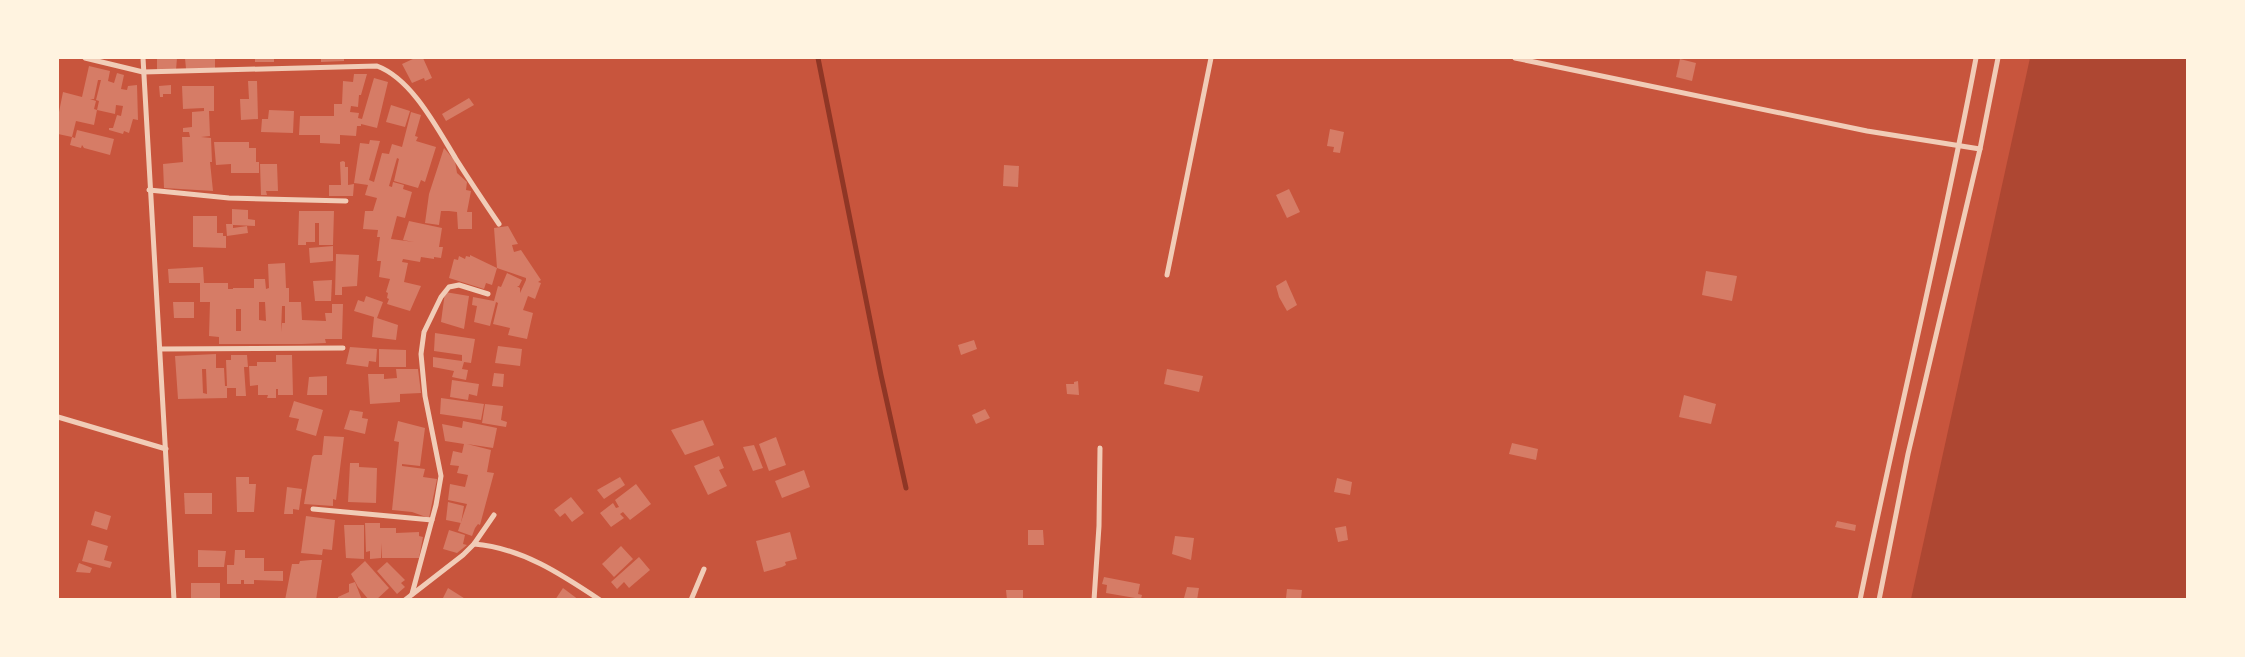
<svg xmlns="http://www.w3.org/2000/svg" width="2245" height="657" font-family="Lora,serif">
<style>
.green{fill:#ae4732}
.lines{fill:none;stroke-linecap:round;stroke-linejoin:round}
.stream{stroke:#8f3625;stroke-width:5}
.building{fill:#d67c66;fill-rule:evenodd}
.minor{stroke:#f1ccb7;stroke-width:5}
</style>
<rect width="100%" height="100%" fill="#c8553d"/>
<path class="green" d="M2030,58H2187V599H1911Z"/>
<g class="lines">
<path class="stream" d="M818,58L881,375L906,488"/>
</g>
<g class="building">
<path d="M157,58H177L176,70L157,71Z"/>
<path d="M185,58H215V68L186,69Z"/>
<rect x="255" y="58" width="19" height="4"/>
<path d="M321,58H344V61L321,62Z"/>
<path d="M415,58H423L432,78L425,81L424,78L412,83L402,64Z"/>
<path d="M1680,59L1696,63L1692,81L1676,77Z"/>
<path d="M89,66L110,71L108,81L114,83L117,73L124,75L121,89L127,90L128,86L137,85L138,120L133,119L129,133L124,131L123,134L109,130V128H113L117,115L121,116L123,106L116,105L115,114L97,110L99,101L96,100L101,80H98L94,99H90L96,101L94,109L97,110L94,125L76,121L72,137L75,138L77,130L114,139L110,155L84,148L82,145L81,148L70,145L72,137L58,134V117L63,92L82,97Z"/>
<path d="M354,74H367L361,95H359L358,107L351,106L350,112L359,113L358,118L362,119L374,78L388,82L377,128L361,124V126H357L356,136L340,135V144L320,143V135H299L300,116H334V104H342L343,81L353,82Z"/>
<path d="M248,81H257L258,119L241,120L240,99H249Z"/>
<path d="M171,85V94H163V97H160L159,86Z"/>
<path d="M182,86H214V111H209L210,136L201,137L211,138L212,162H210L213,191L164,188L163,164L183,162L182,137H190L189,132H183V128L192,127V112L204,111V108L183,109Z"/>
<path d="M469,98L474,105L446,121L442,114Z"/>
<path d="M391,105L410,111L405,127L386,122Z"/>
<path d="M269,110L294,111L293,133L261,132L262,119H268Z"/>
<path d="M411,112L421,115L415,136L418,137L416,141L436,147L425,182L421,180L418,188L394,181L399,159L397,158L389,186L392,187L393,182L404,185L403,189L412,192L405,218L397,216L391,239L414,242L403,240L409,221L442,228L439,247H443L441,258L434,257V259L421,257L420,262L403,259L402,262L408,263L404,282L421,286L410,311L387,304L389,299L387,298L388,293L386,292L390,279L379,277L381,261H377L380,237H377L378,230L363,229L365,211H373L377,198L365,195L368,185L354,183L360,143L369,144L370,140L380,141L369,180L374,182L382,153L389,154L392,144L402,147Z"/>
<path d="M1330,129L1344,132L1340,153L1333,152L1334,147L1327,146Z"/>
<path d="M214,142H249V148H256V162H259V173H231V164L216,165Z"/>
<path d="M444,148L455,161L457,173L467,182L466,190L471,191L467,212H472V229H458L457,212L449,211H441L439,225L425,223L429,194Z"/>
<path d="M343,161L345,162V167H348V185L354,184L353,196H329V185H341L340,162Z"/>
<path d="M260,164H277L278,191H266L267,195H261Z"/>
<path d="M1004,165L1019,166L1018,187L1003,186Z"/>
<path d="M1289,189L1300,212L1287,218L1276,195Z"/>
<path d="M232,209L248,210V219L255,220V226L233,225V228L247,226L248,233L227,236L226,224H232Z"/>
<path d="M299,211H334L333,245H319V223H315V242H306V245H298Z"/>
<path d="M193,216H217V233H223V236H226V248L193,247Z"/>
<path d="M508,226L518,244L512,245L514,252L521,250L541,280L538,282L541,283L535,299L528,296L523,310L533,313L527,339L508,335L510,328L493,324L498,303L496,302L490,326L474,322L477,306L472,305L473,297L494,301L498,286L501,287L507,273L522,280L519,286H517L520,288V293L526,280V278L497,268L494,228Z"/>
<path d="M333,246V261L310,263L309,248Z"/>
<path d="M336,254L359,255L357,286L342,287V295H335Z"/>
<path d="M470,255L497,268L492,285L486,283L484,289L449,278L454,259L458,260L459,256L465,259L466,256L470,257Z"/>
<path d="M285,263L286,288H289V302H301L302,320L326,321L325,313H332V304H343L342,339H325L326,343L302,344H219V337L209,336L210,302H200V283H169L168,269L203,267L204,283H228V289H233V288H254V279H265L266,289L269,288L268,264ZM259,302H265L266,321L259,320ZM282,306H285V323H282L281,332ZM236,309H241V331H236Z"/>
<path d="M1706,271L1737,276L1732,301L1702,295Z"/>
<path d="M332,280L331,301H315L313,281Z"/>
<path d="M1286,280L1297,305L1287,311L1279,297L1276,286Z"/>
<path d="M445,292L469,296L464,329L441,322Z"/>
<path d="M366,296L383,302L377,318L398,325L396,340L372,337L374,317L354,311L358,300L364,302Z"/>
<path d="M173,302H194V318H174Z"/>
<path d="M435,333L475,339L471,363L464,362L462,369L468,370L466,380L452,377L454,371L433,367V357L462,361V355L434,351Z"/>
<path d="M974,340L977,349L961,355L958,345Z"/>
<path d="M498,346L522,349L520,366L495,363Z"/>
<path d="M350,347L377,349L376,362L369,361L368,367L346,364Z"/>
<path d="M379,349L406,350V367H379Z"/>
<path d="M216,354V368H224L225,386H227L226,360H231V355H247L248,367H244L246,396H236V388H227V398L178,399L175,356ZM202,369H206L207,394L203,393Z"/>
<path d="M276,355H292L293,395H278V389H276V398H267L268,395H258V385L250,386L249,366H257V362H276Z"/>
<path d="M396,369H418L421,393L400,394V402L370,404L368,374H384V379L397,378Z"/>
<path d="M1167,369L1203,376L1199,392L1164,384Z"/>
<path d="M494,373L504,374L503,387L492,386Z"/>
<path d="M327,376V395H307L309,377Z"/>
<path d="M452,380L479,384L477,396L469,394L468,400L450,397Z"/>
<path d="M1078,381L1079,395L1067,394L1066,384H1074V382Z"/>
<path d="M1684,395L1716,404L1711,424L1679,417Z"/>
<path d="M441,398L484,404L481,420L440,414Z"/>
<path d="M294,401L323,410L316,436L296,430L299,419L289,417Z"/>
<path d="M485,404L503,406L501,420L507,422L506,427L482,423Z"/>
<path d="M985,409L990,418L976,424L972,415Z"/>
<path d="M350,410L363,412L362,418L368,419L365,434L344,429Z"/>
<path d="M703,420L714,445L685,455L671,430Z"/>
<path d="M398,421L425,428L420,466L402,464V466L425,469L423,477L437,479L429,518L412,512L392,510L399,442L394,441Z"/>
<path d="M463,421L497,428L493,448L467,444L491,450L487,472L494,473L480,525L478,524L475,528L472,536L458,531L467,504L448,500L450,484L465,487L468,475L457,473L459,466L450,465L453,451L462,453L464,444L445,441L442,424L462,428Z"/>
<path d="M324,436L344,437L336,500L333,499V506L304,504L312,457L314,455H322Z"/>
<path d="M776,437L786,465L769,471L759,444Z"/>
<path d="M1512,443L1538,449L1536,460L1509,454Z"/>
<path d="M754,445L763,468L753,471L743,447Z"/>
<path d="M719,456L724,468L719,470L727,486L708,495L694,466Z"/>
<path d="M350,463H359V467L377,468L376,503L348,502Z"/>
<path d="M804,470L810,487L782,498L775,481Z"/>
<path d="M236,477H249V484H256L254,512H237Z"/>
<path d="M620,477L625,485L604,499L597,490Z"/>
<path d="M1337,478L1352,482L1350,495L1334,492Z"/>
<path d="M636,484L651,504L630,520L623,512L620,514L624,518L611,527L600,513L613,503L616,508L619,507L615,500Z"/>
<path d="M287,487L302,489L299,510L293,509V514H284Z"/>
<path d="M184,493H212V514H185Z"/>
<path d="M571,497L584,513L572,522L565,513L560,517L554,510Z"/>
<path d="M448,502L464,506L461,523L446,520Z"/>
<path d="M95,511L111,516L107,530L91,525Z"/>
<path d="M306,516L335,520L332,550L323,549L322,555L301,553Z"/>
<path d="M1837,521L1856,525L1855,531L1835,527Z"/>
<path d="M365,523H380V528H396V533L419,532V536L423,537L419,558H382L381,543V558L370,559V551L366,552Z"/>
<path d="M344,525H364V559L346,558Z"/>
<path d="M1346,526L1348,540L1338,542L1335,528Z"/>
<path d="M449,530L465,535L463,544L467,545L457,553L443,549Z"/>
<path d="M1028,530H1043L1044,545H1028Z"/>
<path d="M790,532L797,559L785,562L786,565L782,567L764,572L756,541Z"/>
<path d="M1175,536L1194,538L1191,560L1172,554Z"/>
<path d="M88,540L108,546L104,560L112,562L110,568L82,561Z"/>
<path d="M621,546L633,559L614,577L602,564Z"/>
<path d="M198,550L226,551L224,567H198Z"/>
<path d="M235,550H245V558H264V571H283V581L254,580V584H244V580H241V584H227V565H234Z"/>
<path d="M639,557L650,570L629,588L624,582L617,589L611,582Z"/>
<path d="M311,560H322L316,600H285L292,564H299L300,561Z"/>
<path d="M365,561L389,588L376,600H369L358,587L351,574Z"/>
<path d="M387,562L405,580L401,583L405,587L397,594L377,571Z"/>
<path d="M79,563L92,568L90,573L76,572Z"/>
<path d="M1104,577L1140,584L1138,594L1142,595L1141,599L1106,593L1107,585L1102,584Z"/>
<path d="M355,582L362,600H338V597L349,592V584Z"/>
<rect x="191" y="583" width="29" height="15"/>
<path d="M1187,587L1199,588L1197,600L1184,598Z"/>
<path d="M448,588L467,600H442Z"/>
<path d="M563,588L579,600H555Z"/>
<path d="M1287,589L1302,590L1301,599L1286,598Z"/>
<path d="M1006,590H1023V600H1007Z"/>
</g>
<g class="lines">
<g class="minor">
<path d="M85,58L143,72L377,66C412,79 437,128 456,159C470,181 484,202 499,224"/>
<path d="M143,58L174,600"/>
<path d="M1515,58L1867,131L1980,149"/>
<path d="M149,190L229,198L346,201"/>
<path d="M1167,275L1211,58"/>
<path d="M160,349L343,348"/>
<path d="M58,417L166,449"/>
<path d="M313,509L432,520"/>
<path d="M474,544C522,548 561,574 600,600"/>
<path d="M412,594L436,505L441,476L425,396L421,354L424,332L441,297L449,287L459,285L488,294"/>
<path d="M405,600L463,555L474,544L494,515"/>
<path d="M691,600L704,569"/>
<path d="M1094,600L1099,526L1100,448"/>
<path d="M1860,600C1897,419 1942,239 1976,58"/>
<path d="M1879,600L1908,454L1980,149L1998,58"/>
</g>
</g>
<rect width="2245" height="657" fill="none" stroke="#fff3e0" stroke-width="118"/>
</svg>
